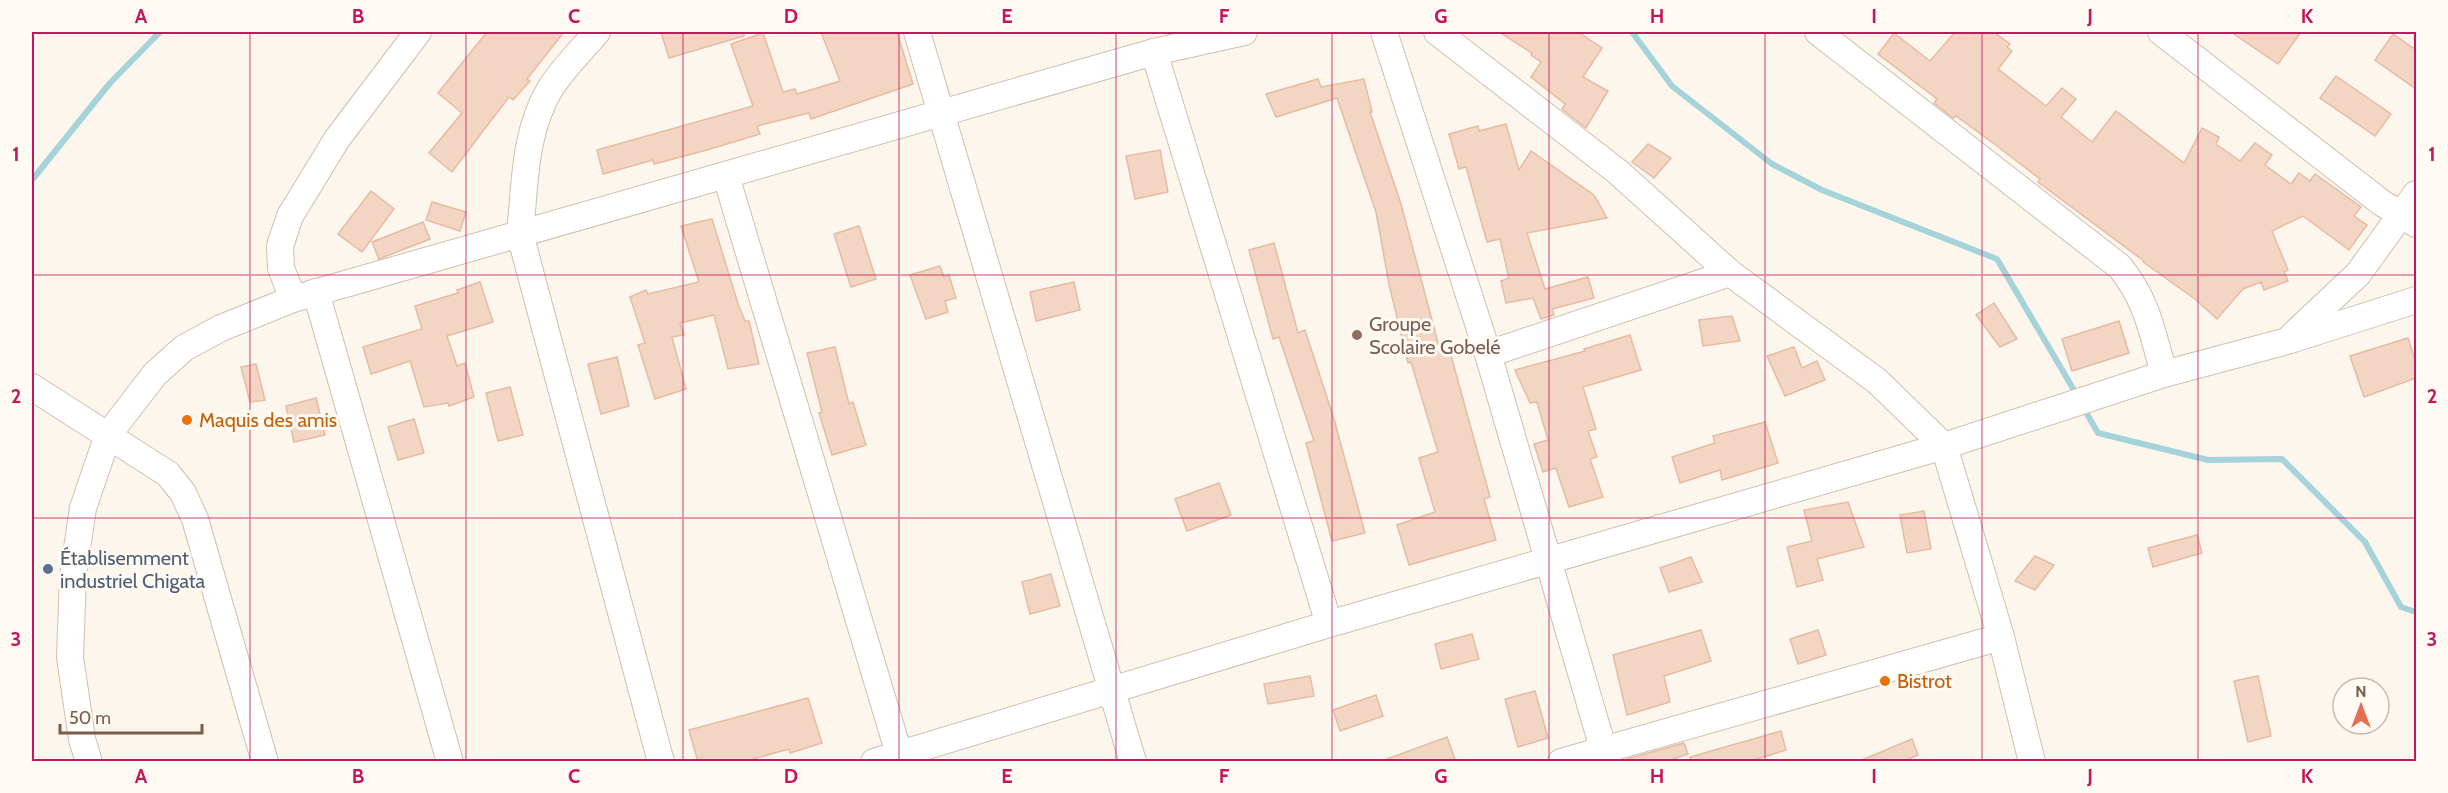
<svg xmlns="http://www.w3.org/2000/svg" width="2448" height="793" font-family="Cabin,sans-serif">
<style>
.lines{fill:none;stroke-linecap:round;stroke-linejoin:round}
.stream{stroke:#a5d3da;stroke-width:6}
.building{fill:#f3d5c3;stroke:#e6bba3;stroke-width:1.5}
.minor-casing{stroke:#d1beb0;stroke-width:28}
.minor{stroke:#fff;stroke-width:26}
.grid{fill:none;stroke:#c2185b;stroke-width:1.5;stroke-opacity:0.55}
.education-dot{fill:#8d6e63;stroke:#fffaf3;stroke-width:2}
.food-dot{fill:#e8710a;stroke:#fffaf3;stroke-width:2}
.service-dot{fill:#5c6f8a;stroke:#fffaf3;stroke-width:2}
.labels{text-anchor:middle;stroke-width:6;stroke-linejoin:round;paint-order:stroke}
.education-label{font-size:20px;fill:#785e54;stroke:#fffaf3;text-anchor:start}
.food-label{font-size:20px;fill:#c56008;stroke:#fffaf3;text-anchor:start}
.service-label{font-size:20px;fill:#4e5e75;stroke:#fffaf3;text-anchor:start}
.neatline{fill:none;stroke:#c2185b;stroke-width:2}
.grid-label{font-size:20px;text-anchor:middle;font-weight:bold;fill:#c2185b}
</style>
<rect width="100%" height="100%" fill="#fdf6ec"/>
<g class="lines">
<g class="stream">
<path d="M1632,32L1672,86L1772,164L1822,190L1997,259L2078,397"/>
<path d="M32,180L110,83L160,32"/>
<path d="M2083,407L2098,433L2208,460L2282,459L2365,542L2401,607L2416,612"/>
</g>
</g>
<g class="building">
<path d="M487,32H564L527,79L530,81L513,100L509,97L452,172L429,153L462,113L438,93Z"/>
<path d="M661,32H744V36L669,58Z"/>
<path d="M821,32H897L913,84L811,119L809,113L757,126L760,134L707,150L654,164L653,160L603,174L597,150L753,106L731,44L763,33L783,92L795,89L797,94L840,81Z"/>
<path d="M1499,32H1578L1602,48L1583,77L1608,91L1586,128L1562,109L1565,104L1531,77L1541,62L1531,55L1532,53Z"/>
<path d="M1955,32H1994L2010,44L2007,47L2012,51L1998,69L2046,106L2062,88L2076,99L2061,117L2092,142L2116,111L2184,163L2202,128L2219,137L2216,144L2240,161L2255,143L2272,155L2265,165L2291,184L2299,173L2310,181L2315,174L2361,207L2354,216L2367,225L2349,250L2303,216L2272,231L2288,270L2284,272L2288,281L2264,290L2261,282L2243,289L2217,319L2195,299L2143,262L2144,261L2038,182L2040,179L1997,146L1956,116L1953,118L1934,103L1937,99L1878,54L1894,33L1930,61Z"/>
<path d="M2231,32H2301L2278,64Z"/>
<path d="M2393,34L2416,50V89L2375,60Z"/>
<path d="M2336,76L2391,114L2375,136L2320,98Z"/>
<path d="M1318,79L1321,87L1364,79L1372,112H1370L1401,204L1441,354L1450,352L1490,497L1484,499L1496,540L1409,565L1397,525L1435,512L1419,458L1438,452L1411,362L1408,363L1389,284L1376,212L1337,98L1276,117L1266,94Z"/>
<path d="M1506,124L1519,170L1531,151L1594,195L1607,218L1527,233L1545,289L1588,277L1594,298L1552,309L1554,315L1541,319L1533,298L1506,303L1501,281L1509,278L1500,239L1487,242L1466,167L1459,169L1449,134L1478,126L1479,131Z"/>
<path d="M1648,144L1671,158L1654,178L1632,162Z"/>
<path d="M1160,150L1168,192L1135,199L1126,156Z"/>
<path d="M371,191L394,209L362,252L338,234Z"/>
<path d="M432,202L466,212L460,231L426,220Z"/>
<path d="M712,219L738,304L745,321H749L759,364L728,369L714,315L680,323L684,335L672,337L686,389L655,399L638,345L645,343L630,297L646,290L648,294L699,282L681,226Z"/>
<path d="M423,222L430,239L379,259L372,242Z"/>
<path d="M859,226L876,279L851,287L834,234Z"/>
<path d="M1274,243L1298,333L1305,330L1334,419L1365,533L1332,541L1306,443L1314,441L1279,337L1273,339L1249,250Z"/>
<path d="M940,266L944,277L949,275L956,298L945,301L948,312L926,319L910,275Z"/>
<path d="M480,282L493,322L447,336L457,366L465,363L474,397L449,406L448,403L424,407L410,361L371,374L363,347L422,329L415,306L458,293L457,290Z"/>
<path d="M1074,282L1080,310L1036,321L1030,292Z"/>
<path d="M1994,303L2017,339L2000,347L1976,315Z"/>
<path d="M1732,316L1740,341L1703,346L1699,320Z"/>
<path d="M2119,321L2129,353L2072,371L2062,339Z"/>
<path d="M1630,335L1641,370L1583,387L1596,429L1588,431L1597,457L1590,459L1603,497L1569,507L1556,468L1543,472L1534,444L1548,440L1537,402L1530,403L1515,370L1585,351L1584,349Z"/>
<path d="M2408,338L2416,363V378L2364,397L2350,356Z"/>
<path d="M835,347L849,404L853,402L866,445L832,455L819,413L822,412L807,353Z"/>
<path d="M1794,347L1802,368L1817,361L1825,380L1785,396L1767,356Z"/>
<path d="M617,357L629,406L601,414L588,364Z"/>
<path d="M256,364L265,400L250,402L241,367Z"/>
<path d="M510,387L523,435L498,441L486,393Z"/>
<path d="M316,398L325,435L294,442L286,406Z"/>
<path d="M414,419L424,453L398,460L388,427Z"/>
<path d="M1765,422L1778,463L1722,480L1720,470L1680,483L1672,457L1715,443L1713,436Z"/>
<path d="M1219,483L1231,515L1187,531L1175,499Z"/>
<path d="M1848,502L1864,547L1817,559L1823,580L1797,587L1787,547L1812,541L1804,510Z"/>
<path d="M1924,511L1931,549L1907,553L1900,515Z"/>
<path d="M2197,535L2202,553L2153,567L2148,548Z"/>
<path d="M2035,556L2054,565L2035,590L2015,581Z"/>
<path d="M1691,557L1702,582L1669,592L1660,568Z"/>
<path d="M1051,574L1060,606L1030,614L1022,582Z"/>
<path d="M1701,630L1711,661L1664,676L1670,702L1627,715L1613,655Z"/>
<path d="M1818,630L1826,655L1798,664L1790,639Z"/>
<path d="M1472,634L1479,659L1441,669L1435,644Z"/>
<path d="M1310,676L1314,696L1268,704L1264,684Z"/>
<path d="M2258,676L2271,736L2248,742L2234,681Z"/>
<path d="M1535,691L1548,738L1518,747L1505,699Z"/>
<path d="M1376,695L1383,716L1340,731L1333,710Z"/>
<path d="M808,698L822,743L790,753L789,749L743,762H698L689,730Z"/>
<path d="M1781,731L1786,750L1747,762H1691L1690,757Z"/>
<path d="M1447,737L1456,762H1384V760Z"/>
<path d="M1912,739L1918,755L1901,762H1857Z"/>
<path d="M1684,743L1688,754L1665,762H1628L1627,759Z"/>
</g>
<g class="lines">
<defs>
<g id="minor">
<path d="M597,32C582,50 562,69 550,89C524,132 525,185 520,234L661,762"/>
<path d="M917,32L1133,762"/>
<path d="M1384,32L1488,354L1607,762"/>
<path d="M1437,32L1618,172L1730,273L1877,381L1944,446L2001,637L2032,762"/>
<path d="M1818,32L2120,267C2148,302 2152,332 2164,374"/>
<path d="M2161,32L2382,203L2416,224"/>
<path d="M1154,52L1329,624"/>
<path d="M726,176L899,754"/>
<path d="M316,292L450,762"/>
<path d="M293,299L281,268L280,246L290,216L337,139L418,32"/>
<path d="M2293,335L2358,274L2416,194"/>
<path d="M1488,354L1730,273"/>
<path d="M32,387L168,474L183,493L195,519L265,762"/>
<path d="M89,762L82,739L70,657L73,576L83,508L108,435L155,374L184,348L221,328L293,299L1154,52L1244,32"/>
<path d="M874,762L1329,624L1944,446L2164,374L2287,341L2416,300"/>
<path d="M1561,762L2001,637"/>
</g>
</defs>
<use href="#minor" class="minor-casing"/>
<use href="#minor" class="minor"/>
</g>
<path class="grid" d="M250,32V762M466,32V762M683,32V762M899,32V762M1116,32V762M1332,32V762M1549,32V762M1765,32V762M1982,32V762M2198,32V762M32,275H2416M32,518H2416"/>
<circle class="education-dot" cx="1357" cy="335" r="6"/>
<g class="food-dot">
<circle cx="187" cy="420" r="6"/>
<circle cx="1885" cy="681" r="6"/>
</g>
<circle class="service-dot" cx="48" cy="569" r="6"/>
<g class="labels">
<g class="education-label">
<text x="1369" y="331">Groupe<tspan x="1369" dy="23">Scolaire Gobelé</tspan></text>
</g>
<g class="food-label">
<text x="199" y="427">Maquis des amis</text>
<text x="1897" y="688">Bistrot</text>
</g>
<g class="service-label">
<text x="60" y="565">Établisemment<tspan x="60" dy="23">industriel Chigata</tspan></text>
</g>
</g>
<rect width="2448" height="793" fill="none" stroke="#fffaf3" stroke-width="66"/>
<g transform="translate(2361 706)"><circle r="28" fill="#fffaf3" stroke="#cabbb1" stroke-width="1.5"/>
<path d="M0-4.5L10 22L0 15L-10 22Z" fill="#e76f51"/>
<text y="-9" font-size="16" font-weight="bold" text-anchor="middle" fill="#7a5c4d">N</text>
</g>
<path d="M60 724v9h142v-9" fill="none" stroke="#7a5c4d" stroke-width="3"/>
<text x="69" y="724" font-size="18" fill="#7a5c4d" stroke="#fffaf3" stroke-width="4.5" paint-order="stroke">50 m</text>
<rect x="33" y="33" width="2382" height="727" class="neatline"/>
<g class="grid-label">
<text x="141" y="23">A</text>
<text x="358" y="23">B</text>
<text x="574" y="23">C</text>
<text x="791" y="23">D</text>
<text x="1007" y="23">E</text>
<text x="1224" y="23">F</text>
<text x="1441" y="23">G</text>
<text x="1657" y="23">H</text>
<text x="1874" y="23">I</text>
<text x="2090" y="23">J</text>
<text x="2307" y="23">K</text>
<text x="16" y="161">1</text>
<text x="2432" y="161">1</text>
<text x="16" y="403">2</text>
<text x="2432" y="403">2</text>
<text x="16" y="646">3</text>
<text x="2432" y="646">3</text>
<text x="141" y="783">A</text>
<text x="358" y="783">B</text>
<text x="574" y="783">C</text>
<text x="791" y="783">D</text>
<text x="1007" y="783">E</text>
<text x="1224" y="783">F</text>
<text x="1441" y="783">G</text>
<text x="1657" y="783">H</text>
<text x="1874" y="783">I</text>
<text x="2090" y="783">J</text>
<text x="2307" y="783">K</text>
</g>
</svg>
